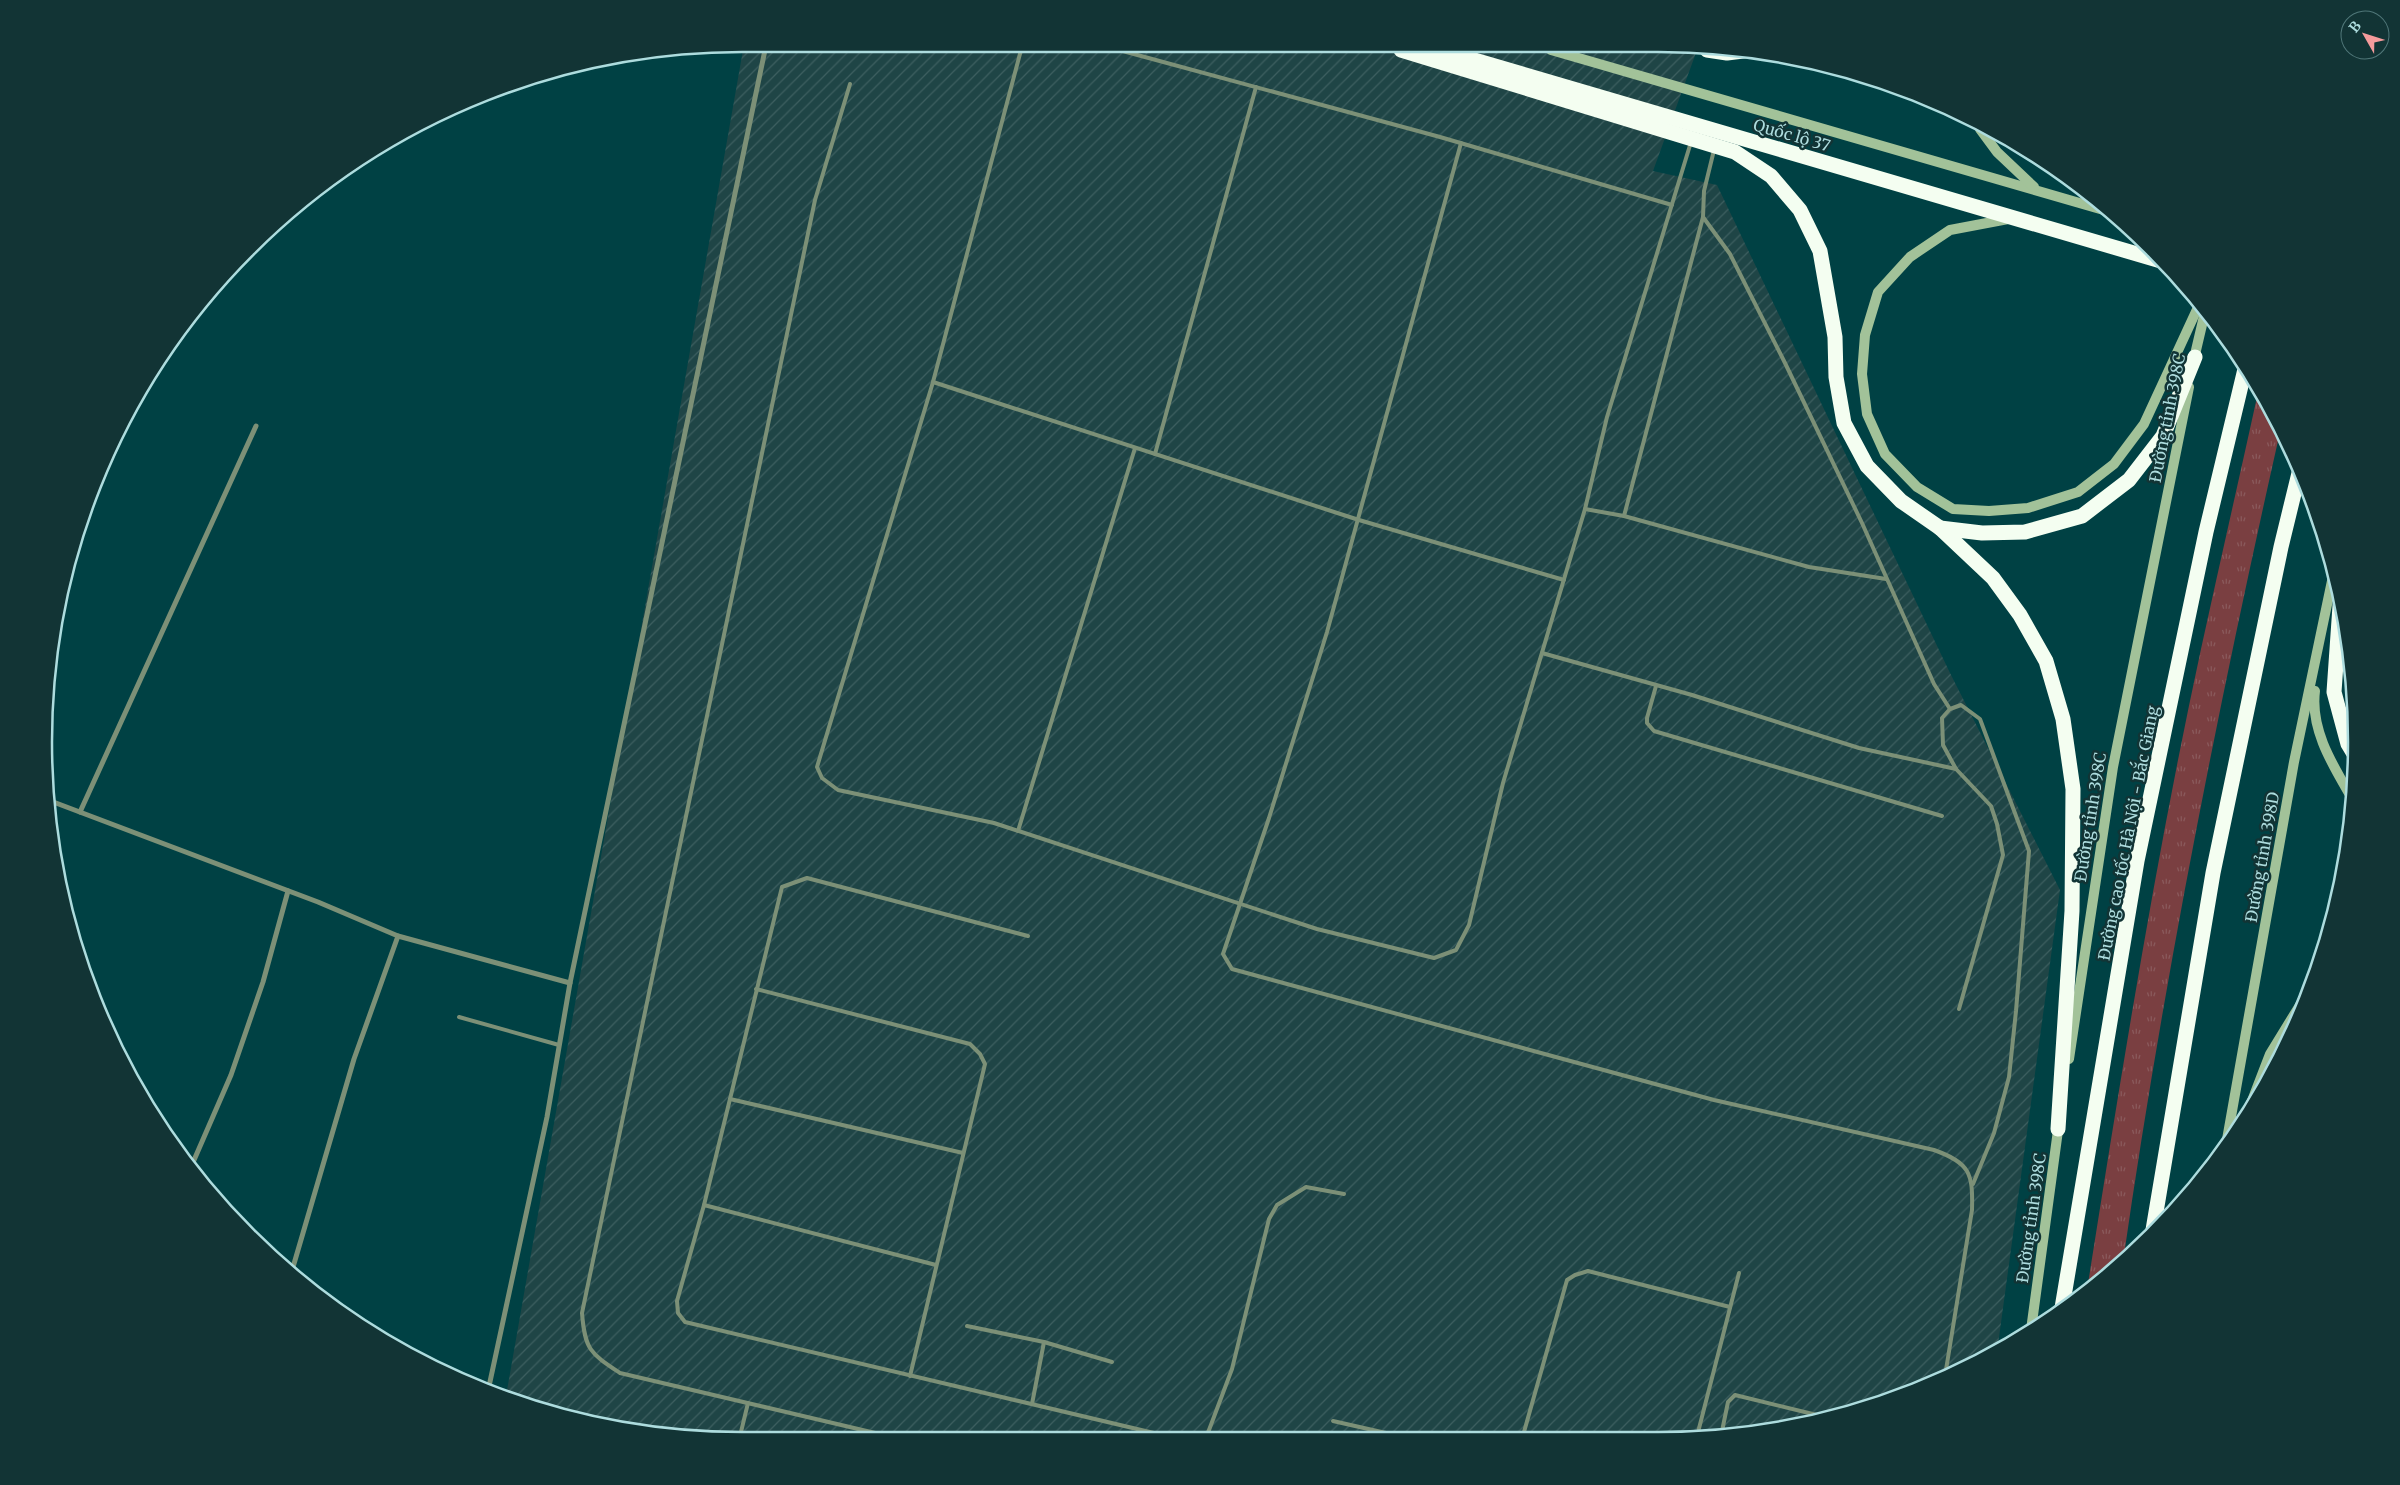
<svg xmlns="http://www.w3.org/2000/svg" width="2400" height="1485" font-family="Merriweather,serif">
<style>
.industrial{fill:url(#industrial-furrows)}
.grass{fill:url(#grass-tufts)}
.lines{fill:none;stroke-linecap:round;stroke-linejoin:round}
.lane{stroke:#7c9077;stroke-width:4}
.street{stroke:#7c9077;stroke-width:5}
.secondary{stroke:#a2c299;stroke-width:10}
.highway{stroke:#f4fef1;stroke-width:15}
.labels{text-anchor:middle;stroke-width:5;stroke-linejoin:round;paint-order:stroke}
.street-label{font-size:16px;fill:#addcde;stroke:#123435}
.rim{fill:none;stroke:#addcde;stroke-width:2.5}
</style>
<defs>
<pattern id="industrial-furrows" width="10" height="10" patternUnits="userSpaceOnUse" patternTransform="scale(1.25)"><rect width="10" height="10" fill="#1f4546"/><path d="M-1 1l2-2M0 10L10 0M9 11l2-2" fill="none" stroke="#3d5f60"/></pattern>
<pattern id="grass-tufts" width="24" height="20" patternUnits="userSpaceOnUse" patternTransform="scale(1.25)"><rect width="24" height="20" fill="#7a3f41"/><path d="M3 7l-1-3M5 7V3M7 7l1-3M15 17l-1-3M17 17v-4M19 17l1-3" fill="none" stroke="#8a5a5c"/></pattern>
</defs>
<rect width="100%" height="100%" fill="#004144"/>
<path class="industrial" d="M743,50H1697L1653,171L1717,185L1950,673L2060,890L1997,1352L1882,1404L1703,1440L652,1435L506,1396Z"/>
<path class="grass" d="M2259,388L2280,432C2218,707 2163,983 2123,1262L2087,1290C2121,1076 2155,861 2201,649C2220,562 2240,475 2259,388Z"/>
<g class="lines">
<g class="lane">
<path d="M1021,50L933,382L817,767L822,778L838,790L994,823L1317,929L1434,958L1456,950L1469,925L1503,783L1585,509L1607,417L1691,142"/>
<path d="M1119,50L1440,137L1672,205"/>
<path d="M850,84L815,200L582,1313C585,1350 590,1353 620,1373L888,1436"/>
<path d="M1461,143L1327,632L1269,818L1223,954L1232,969L1714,1100L1934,1150C1970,1163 1973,1173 1972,1210L1945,1376"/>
<path d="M1714,150L1704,191L1703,217L1730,254L1785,363L1862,523L1934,684L1950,709L1961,705L1980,719L2029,851L2016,1011L2009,1077L1994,1133L1973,1184"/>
<path d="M933,382L1359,520L1564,580"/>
<path d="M1155,454L1256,87"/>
<path d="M1585,509L1624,516L1809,567L1886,579"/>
<path d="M1624,516L1703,217"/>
<path d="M1542,653L1692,695L1859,748L1956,769"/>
<path d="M1656,686L1647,718V723L1654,731L1942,816"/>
<path d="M1950,709L1942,718L1943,745L1956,769L1991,806L1997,824L2003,855L1959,1009"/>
<path d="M1018,831L1135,448"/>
<path d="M1028,936L807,878L782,887L704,1205L677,1301L678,1313L685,1322L1175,1438"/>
<path d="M756,989L970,1044L980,1054L985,1064L910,1376"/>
<path d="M459,1017L559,1045"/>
<path d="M730,1099L963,1153"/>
<path d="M704,1205L936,1265"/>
<path d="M967,1326L1044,1342L1112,1362"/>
<path d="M1032,1404L1044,1342"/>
<path d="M1333,1421L1408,1438"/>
<path d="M740,1436L748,1403"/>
<path d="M1721,1436L1728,1402L1735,1395L1821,1416"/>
<path d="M1206,1438L1232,1369L1269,1219L1277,1205L1306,1187L1344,1194"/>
<path d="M1522,1439L1567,1280L1575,1275L1588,1271L1730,1307"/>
<path d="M1696,1440L1739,1273"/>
</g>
<g class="street">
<path d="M48,800L318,902L398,936L570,983"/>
<path d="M80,812L256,426"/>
<path d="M191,1167L231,1075L263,982L288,891"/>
<path d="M291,1274L354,1059L398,936"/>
<path d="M488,1391L547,1117L570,983L765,50"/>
</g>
<g class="secondary">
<path d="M1551,50L2107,211"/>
<path d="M1980,129L1997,152L2034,187"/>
<path d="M2008,219L1950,230L1910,257L1878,292L1865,335L1862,374L1867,414L1885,454L1917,487L1953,509L1989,511L2028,508L2078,492L2114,464L2144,424L2199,305"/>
<path d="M2193,363L2205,312"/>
<path d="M2315,691C2310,731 2334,767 2353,800"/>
<path d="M2069,1059L2113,767L2189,387"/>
<path d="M2250,1106L2270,1054L2305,997"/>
<path d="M2226,1145L2294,762L2333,576"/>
<path d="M2031,1330L2059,1123"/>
</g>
<g class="highway">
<path d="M1401,50L1735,152L1771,176L1800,210L1820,251L1835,337L1836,377L1844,423L1867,466L1901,501L1940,528L1993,578L2020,615L2046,661L2063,719L2073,789L2072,911L2058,1129"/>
<path d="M1440,50L2161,261"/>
<path d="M1707,50L1727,53L1751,50"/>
<path d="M1940,528L1982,533L2025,532L2082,516L2129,480L2163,436L2195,357"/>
<path d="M2340,606L2334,692L2348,744L2354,754"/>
<path d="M2153,1230L2213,873L2281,547L2299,473"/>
<path d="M2062,1308L2137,861L2206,532L2245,369"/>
</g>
</g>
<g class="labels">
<g class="street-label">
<text transform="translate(1792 135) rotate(16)" y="6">Quốc lộ 37</text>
<text transform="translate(2167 418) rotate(-79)" y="6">Đường tỉnh 398C</text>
<text transform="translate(2090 817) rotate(-81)" y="6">Đường tỉnh 398C</text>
<text transform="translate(2128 833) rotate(-79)" y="6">Đường cao tốc Hà Nội - Bắc Giang</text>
<text transform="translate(2262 857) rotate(-80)" y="6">Đường tỉnh 398D</text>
<text transform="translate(2031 1218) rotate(-82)" y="6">Đường tỉnh 398C</text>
</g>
</g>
<path d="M0 0H2400V1485H0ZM742 52H1658A690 690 0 0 1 2348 742V742A690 690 0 0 1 1658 1432H742A690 690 0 0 1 52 742V742A690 690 0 0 1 742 52Z" fill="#123435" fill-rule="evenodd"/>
<path class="rim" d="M742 52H1658A690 690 0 0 1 2348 742V742A690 690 0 0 1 1658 1432H742A690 690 0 0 1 52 742V742A690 690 0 0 1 742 52Z"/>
<g transform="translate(2365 35) rotate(309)"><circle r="24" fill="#123435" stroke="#507779"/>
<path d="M0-4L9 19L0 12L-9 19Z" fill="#f59b9c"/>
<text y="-8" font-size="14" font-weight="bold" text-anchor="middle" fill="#addcde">B</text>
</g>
</svg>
